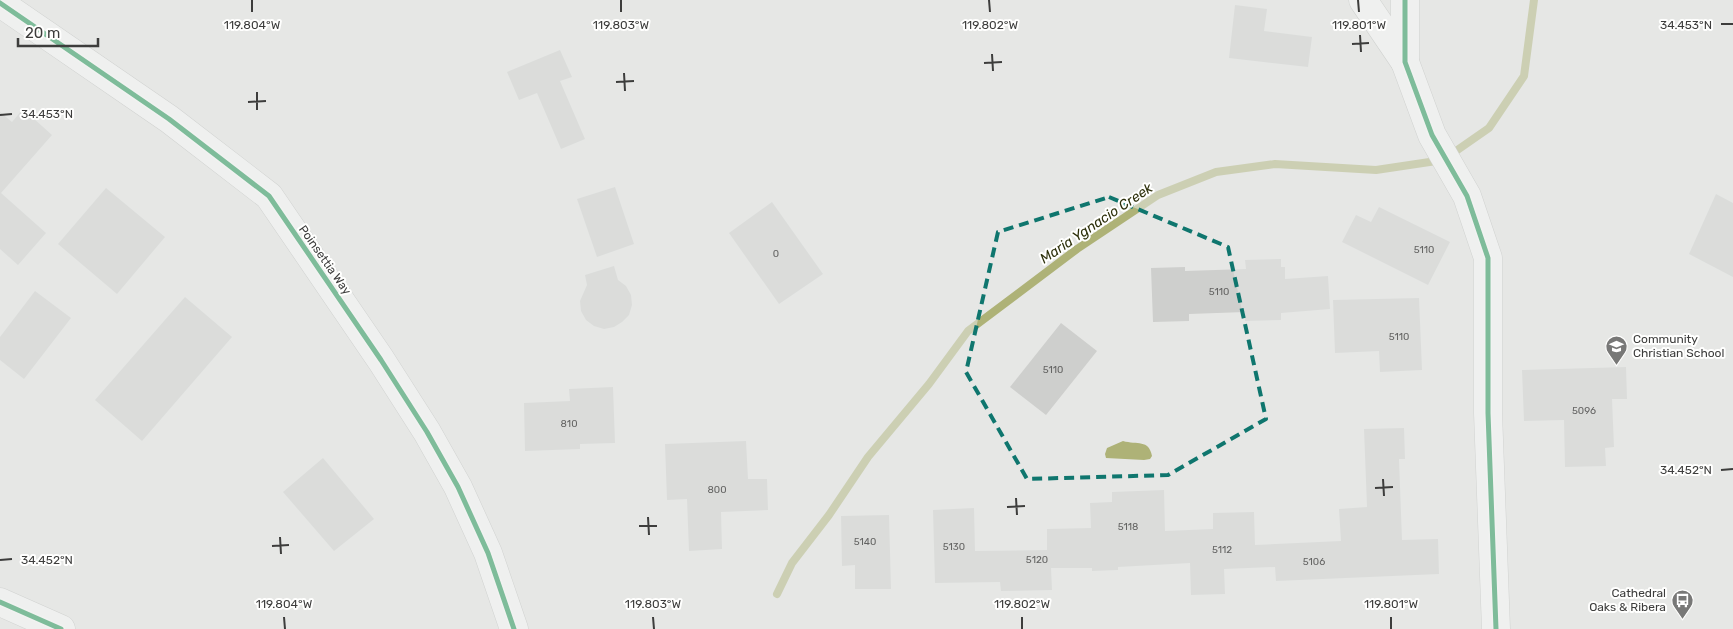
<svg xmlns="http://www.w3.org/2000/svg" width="1733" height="629" font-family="Rubik,sans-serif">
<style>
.water{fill:#aeb277}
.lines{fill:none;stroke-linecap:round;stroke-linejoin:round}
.stream{stroke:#aeb277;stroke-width:8}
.building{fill:#cecfcd}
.minor-casing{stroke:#b8b9b7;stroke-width:29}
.secondary-casing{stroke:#b8b9b7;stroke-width:29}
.minor{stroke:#fbfbfb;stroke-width:28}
.secondary{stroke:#fbfbfb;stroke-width:28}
.cycleway-casing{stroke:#fffffe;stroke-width:8}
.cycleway{stroke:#00873e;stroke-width:5}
.marked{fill:none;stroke:#0f766e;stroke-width:4;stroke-dasharray:10 6;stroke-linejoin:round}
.ticks{fill:none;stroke:#3d3d3c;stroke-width:2}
.labels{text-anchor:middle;stroke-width:4;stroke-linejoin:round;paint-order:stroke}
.number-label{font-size:10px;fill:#636362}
.street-label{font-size:12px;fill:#3d3d3c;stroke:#fffffe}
.poi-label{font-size:12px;fill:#3d3d3c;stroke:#fffffe;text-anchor:start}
.water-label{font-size:14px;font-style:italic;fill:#2d300b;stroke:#fffffe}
.ticks-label{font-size:12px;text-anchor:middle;fill:#3d3d3c;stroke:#fffffe;stroke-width:4;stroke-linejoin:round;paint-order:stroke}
</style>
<rect width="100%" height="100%" fill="#e6e7e5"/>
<path class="water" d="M1123,441C1137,445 1149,439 1152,456L1150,459L1144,460L1106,458L1105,454L1107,448Z"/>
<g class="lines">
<path class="stream" d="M777,594L792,563L829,515L868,457L929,384L968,331L1077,249L1158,195L1216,172L1275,164L1376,170L1443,160L1489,128L1524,76L1534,0"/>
</g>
<g class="building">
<path d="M1235,5L1267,9L1264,31L1312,37L1308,67L1229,58Z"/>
<path d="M560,50L572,77L560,81L585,139L561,149L537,93L519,100L507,72Z"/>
<path d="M23,109L52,135L1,193L46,233L18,265L0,249V112L12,122Z"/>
<path d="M615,187L634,244L597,257L577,199Z"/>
<path d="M106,188L165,237L117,294L58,244Z"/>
<path d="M1716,194L1733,203V277L1689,254Z"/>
<path d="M772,202L823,274L779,304L729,233Z"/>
<path d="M1379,207L1450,242L1428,285L1342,242L1356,215L1371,222Z"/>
<path d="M1281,259V267H1285V279L1328,276L1330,309L1281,313V320L1245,321V312L1189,314V321L1153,322L1151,268L1185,267V271L1246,269L1245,260Z"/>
<path d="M614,266L618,280L626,286L631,295L632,305L629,315L622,322L614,327L604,329L594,326L586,320L581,311L580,301L587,285L585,275Z"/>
<path d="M35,291L71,318L24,379L0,360V337Z"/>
<path d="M185,297L232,337L142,441L95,400Z"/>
<path d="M1419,298L1422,370L1380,372L1379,351L1335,353L1333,300Z"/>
<path d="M1061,323L1097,351L1046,415L1010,387Z"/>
<path d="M1626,367L1627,399H1612L1614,447L1605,448L1606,466L1565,467L1564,420L1524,421L1522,370Z"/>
<path d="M613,387L615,443L580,444V449L525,451L524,403L570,401L569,389Z"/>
<path d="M1404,428L1405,459H1399L1402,540L1438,539L1439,574L1276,581L1275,567L1224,569L1225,594L1191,595L1190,563L1118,567V570L1092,571V568H1051L1052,590L1001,591L1000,582L935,583L933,510L974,508L975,551L1047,550V529L1091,528L1090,503L1112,502V492L1164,490L1165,531L1213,529V513L1254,512L1255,545L1341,541L1339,509L1367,507L1364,429Z"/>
<path d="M746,441L748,479H767L768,510L721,512L722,549L689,551L687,499L667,500L665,444Z"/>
<path d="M323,458L374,519L334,551L283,492Z"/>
<path d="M889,515L891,589H855V565L842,566L841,516Z"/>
</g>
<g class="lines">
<defs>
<g id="minor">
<path d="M1363,0L1405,62"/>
<path d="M1405,0V62L1432,135L1467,196L1488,258V413L1496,629"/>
<path d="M0,3L169,119L269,196L381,360L427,432L458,487L488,553L514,629"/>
</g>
<path id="secondary" d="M0,602L61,629"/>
</defs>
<use href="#minor" class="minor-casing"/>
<use href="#secondary" class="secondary-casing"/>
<use href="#minor" class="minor"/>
<use href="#secondary" class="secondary"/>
<defs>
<g id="cycleway">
<path d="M1405,0V62L1432,135L1467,196L1488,258V413L1496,629"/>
<path d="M0,3L169,119L269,196L381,360L427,432L458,487L488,553L514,629"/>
<path d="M0,602L61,629"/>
</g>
</defs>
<use href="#cycleway" class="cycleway-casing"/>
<use href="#cycleway" class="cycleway"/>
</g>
<path d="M0 0H1733V629H0ZM1109,197L1228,247L1266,419L1168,475L1027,479L966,372L998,232Z" fill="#e6e7e5" fill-opacity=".55" fill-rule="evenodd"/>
<path class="marked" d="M1109,197L1228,247L1266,419L1168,475L1027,479L966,372L998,232Z"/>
<path class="ticks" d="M252,0V12M621,0V12M989,0L990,12M1358,0L1359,12M1721,24H1733M1360,35L1361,52M1352,44L1369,43M992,54L993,71M984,63L1002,62M624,73L625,91M616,82L634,81M257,92V110M248,102L266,101M0,115L12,114M1721,470L1733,469M1383,479L1384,496M1375,488L1393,487M1016,498L1017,515M1007,507L1025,506M648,517L649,535M639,526H657M280,537L281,554M272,546L289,545M0,560L12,559M284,617L285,629M653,617L654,629M1022,617V629M1391,617V629"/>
<defs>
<symbol id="school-pin" viewBox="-11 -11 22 30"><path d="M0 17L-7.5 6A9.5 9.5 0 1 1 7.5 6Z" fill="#787877" stroke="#fffffe"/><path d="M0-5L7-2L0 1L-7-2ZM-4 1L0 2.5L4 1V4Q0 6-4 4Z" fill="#fff"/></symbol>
<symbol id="bus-pin" viewBox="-11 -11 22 30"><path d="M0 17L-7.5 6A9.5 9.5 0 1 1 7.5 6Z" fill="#787877" stroke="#fffffe"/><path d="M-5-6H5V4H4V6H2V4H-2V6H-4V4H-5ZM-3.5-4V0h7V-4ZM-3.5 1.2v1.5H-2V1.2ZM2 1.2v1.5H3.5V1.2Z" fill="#fff"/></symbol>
</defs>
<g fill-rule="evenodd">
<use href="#school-pin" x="1604" y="334" width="25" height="34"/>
<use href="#bus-pin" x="1670" y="588" width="25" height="34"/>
</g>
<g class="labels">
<g class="number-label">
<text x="1424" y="253">5110</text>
<text x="776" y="257">0</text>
<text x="1219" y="295">5110</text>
<text x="1399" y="340">5110</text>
<text x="1053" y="373">5110</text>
<text x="1584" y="414">5096</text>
<text x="569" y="427">810</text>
<text x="717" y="493">800</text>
<text x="1128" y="530">5118</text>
<text x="865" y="545">5140</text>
<text x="954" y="550">5130</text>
<text x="1222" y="553">5112</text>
<text x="1037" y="563">5120</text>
<text x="1314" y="565">5106</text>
</g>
<g class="street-label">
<text transform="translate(325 260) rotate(55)" y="4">Poinsettia Way</text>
</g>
<g class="poi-label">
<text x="1633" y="343">Community<tspan x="1633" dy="14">Christian School</tspan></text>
<text x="1666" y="597" text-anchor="end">Cathedral<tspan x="1666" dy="14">Oaks &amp; Ribera</tspan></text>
</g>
<g class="water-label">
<text transform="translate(1096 223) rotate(-34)" y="5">Maria Ygnacio Creek</text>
</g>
</g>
<g class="ticks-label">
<text x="1686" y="29">34.453°N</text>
<text x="252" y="29">119.804°W</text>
<text x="621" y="29">119.803°W</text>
<text x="990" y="29">119.802°W</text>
<text x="1359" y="29">119.801°W</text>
<text x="47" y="118">34.453°N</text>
<text x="1686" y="474">34.452°N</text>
<text x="47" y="564">34.452°N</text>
<text x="284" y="608">119.804°W</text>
<text x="653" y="608">119.803°W</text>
<text x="1022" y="608">119.802°W</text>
<text x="1391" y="608">119.801°W</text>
</g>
<path d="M18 38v8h80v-8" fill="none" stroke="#3d3d3c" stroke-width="2.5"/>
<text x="25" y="38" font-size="15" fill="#3d3d3c" stroke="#fffffe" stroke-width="4" paint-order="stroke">20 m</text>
</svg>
